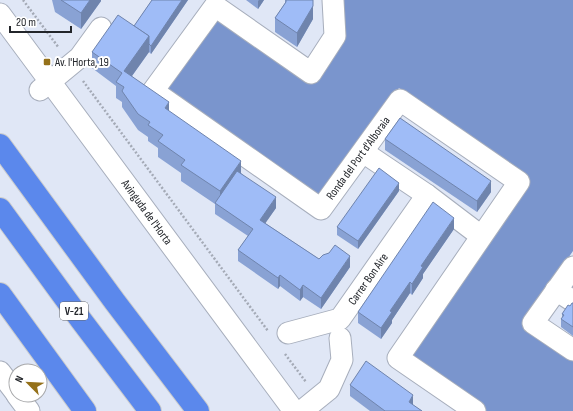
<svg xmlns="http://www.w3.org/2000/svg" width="573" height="411" font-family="'Sofia Sans Condensed',sans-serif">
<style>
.water{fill:#7a95cd}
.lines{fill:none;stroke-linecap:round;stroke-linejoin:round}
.minor-casing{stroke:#a7aebc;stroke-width:23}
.highway-casing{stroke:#cacbcc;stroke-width:24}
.path{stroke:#a4aab6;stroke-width:2.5;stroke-dasharray:2 2;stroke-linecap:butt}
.minor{stroke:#fff;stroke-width:21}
.highway{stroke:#5b88ec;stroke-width:22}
.wall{fill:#89a2d4}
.shaded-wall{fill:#6f84ad}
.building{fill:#9fbcf7;stroke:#6f84ad}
.poi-dot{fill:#95711a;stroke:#fff;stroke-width:1.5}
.labels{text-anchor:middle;stroke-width:4;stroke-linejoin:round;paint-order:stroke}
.shield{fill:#fff;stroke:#64666a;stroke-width:1}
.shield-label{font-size:11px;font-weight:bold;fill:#22252a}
.poi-label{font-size:12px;fill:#22252a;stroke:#fff;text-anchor:start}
.street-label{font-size:12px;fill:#22252a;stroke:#fff}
</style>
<rect width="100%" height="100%" fill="#e0e7f6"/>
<path class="water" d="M340,0H573V251L522,324L573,360V411H484L408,358L530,179L399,88L320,201L162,91L216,14L312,80Z"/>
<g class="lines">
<defs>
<g id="minor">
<path d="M333,0L335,36L311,73L215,6L153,91L321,209L400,100L519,182L398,358L475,411"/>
<path d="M0,14L294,411"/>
<path d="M40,90L80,57L101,28"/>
<path d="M363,152L427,195L481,236"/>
<path d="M573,267L533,323L573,350"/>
<path d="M556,290L573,301"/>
<path d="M288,333L340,319L427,195"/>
<path d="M0,372L16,393"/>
<path d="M17,395L29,411"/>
<path d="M302,411L329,389L342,360L340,338"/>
</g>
<g id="highway">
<path d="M0,145L115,302L198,411"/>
<path d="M0,209L81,320L150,411"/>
<path d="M0,294L85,411"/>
</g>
</defs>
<use href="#minor" class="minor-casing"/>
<use href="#highway" class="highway-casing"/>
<g class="path">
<path d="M23,0L59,48"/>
<path d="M83,81L268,331"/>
<path d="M285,354L306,382"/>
</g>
<use href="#minor" class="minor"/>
<use href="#highway" class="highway"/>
</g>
<g class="wall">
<path d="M52,0H101V1L81,29L55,12Z"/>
<path d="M152,0H188L151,54L149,52L132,76L169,111L241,173L276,208L265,223L319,259L350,267L321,309L303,297L300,301L280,286L278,289L238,261V250L248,236L215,214V204L181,181V173L158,157V148L148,141V137L138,130L122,107V102L116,98V86L92,68V52L134,26Z"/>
<path d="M246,0H264L258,9Z"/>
<path d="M285,0H313V19L297,47L275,32V18L285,3Z"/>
<path d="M385,139L491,192L477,212L385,150Z"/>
<path d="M399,191L358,249L337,235V227Z"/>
<path d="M454,229L423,274V278L412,295L410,293L392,320V323L381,339L358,323V312Z"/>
<path d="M573,303V336L561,327V319L562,318V314Z"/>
<path d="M350,385L413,405L422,411H370L350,396Z"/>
</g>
<g class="shaded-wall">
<path d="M90,0H101V1L81,29V13Z"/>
<path d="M182,0H188L151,54V46Z"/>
<path d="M259,0H264L258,9V1Z"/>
<path d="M313,6V19L297,47V33Z"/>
<path d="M149,36V52L124,87V71Z"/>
<path d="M169,102V118L165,108Z"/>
<path d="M241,161V177L220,206V191Z"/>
<path d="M491,181V192L477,212V201Z"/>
<path d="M399,183V191L358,249V241Z"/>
<path d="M276,197V208L260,231V220Z"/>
<path d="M454,218V229L423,274V278L412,295V284L421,266Z"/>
<path d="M350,256V267L321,309V298Z"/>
<path d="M280,275V286L278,289V278Z"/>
<path d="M410,282V293L392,320V323L381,339V328L390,311Z"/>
<path d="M303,285V297L300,301V290Z"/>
<path d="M413,395V407L409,402Z"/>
</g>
<g class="building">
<path d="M61,0H90L81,13Z"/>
<path d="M152,0H182L151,46L149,44V36L134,26Z"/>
<path d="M286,0H313V6L297,33L275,18L286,2Z"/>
<path d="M118,15L149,36L124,71L169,102L165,108L241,161L220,191L181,165L185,160L158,141L163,135L148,125L150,122L138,114L122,91L124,87L116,82L122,73L92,52Z"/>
<path d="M400,118L491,181L477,201L385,139Z"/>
<path d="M379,168L399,183L358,241L337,227Z"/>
<path d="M237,171L276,197L260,220L319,259L323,255L329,253L335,245L350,256L321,298L303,285L300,290L280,275L278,278L238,250L253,229L215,203Z"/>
<path d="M433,202L454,218L421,266L423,267L412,284L410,282L390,311L392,312L381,328L358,312Z"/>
<path d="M572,303H573V327L561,319L564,315L562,314L568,305L570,306Z"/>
<path d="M366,361L413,395L409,402L422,411H385L350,385Z"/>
</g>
<rect class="poi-dot" x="43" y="58" width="8" height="8" rx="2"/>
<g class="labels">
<rect class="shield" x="60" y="302" width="28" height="18" rx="3"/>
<g class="shield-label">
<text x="74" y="315">V-21</text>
</g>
<g class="poi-label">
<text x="55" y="66">Av. l'Horta, 19</text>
</g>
<g class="street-label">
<text transform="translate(358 158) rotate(-54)" y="4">Ronda del Port d'Alboraia</text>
<text transform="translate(147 212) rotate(54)" y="4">Avinguda de l'Horta</text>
<text transform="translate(368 279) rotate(-55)" y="4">Carrer Bon Aire</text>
</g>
</g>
<g transform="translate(28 383) rotate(294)"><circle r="19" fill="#ffffff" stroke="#a7a8aa"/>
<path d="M0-3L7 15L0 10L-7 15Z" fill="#95711a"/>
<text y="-6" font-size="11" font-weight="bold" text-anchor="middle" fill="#22252a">N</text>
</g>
<path d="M10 26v6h61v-6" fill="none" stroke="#22252a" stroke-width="2"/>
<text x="16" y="26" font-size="12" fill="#22252a" stroke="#ffffff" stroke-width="3" paint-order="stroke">20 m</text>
</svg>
